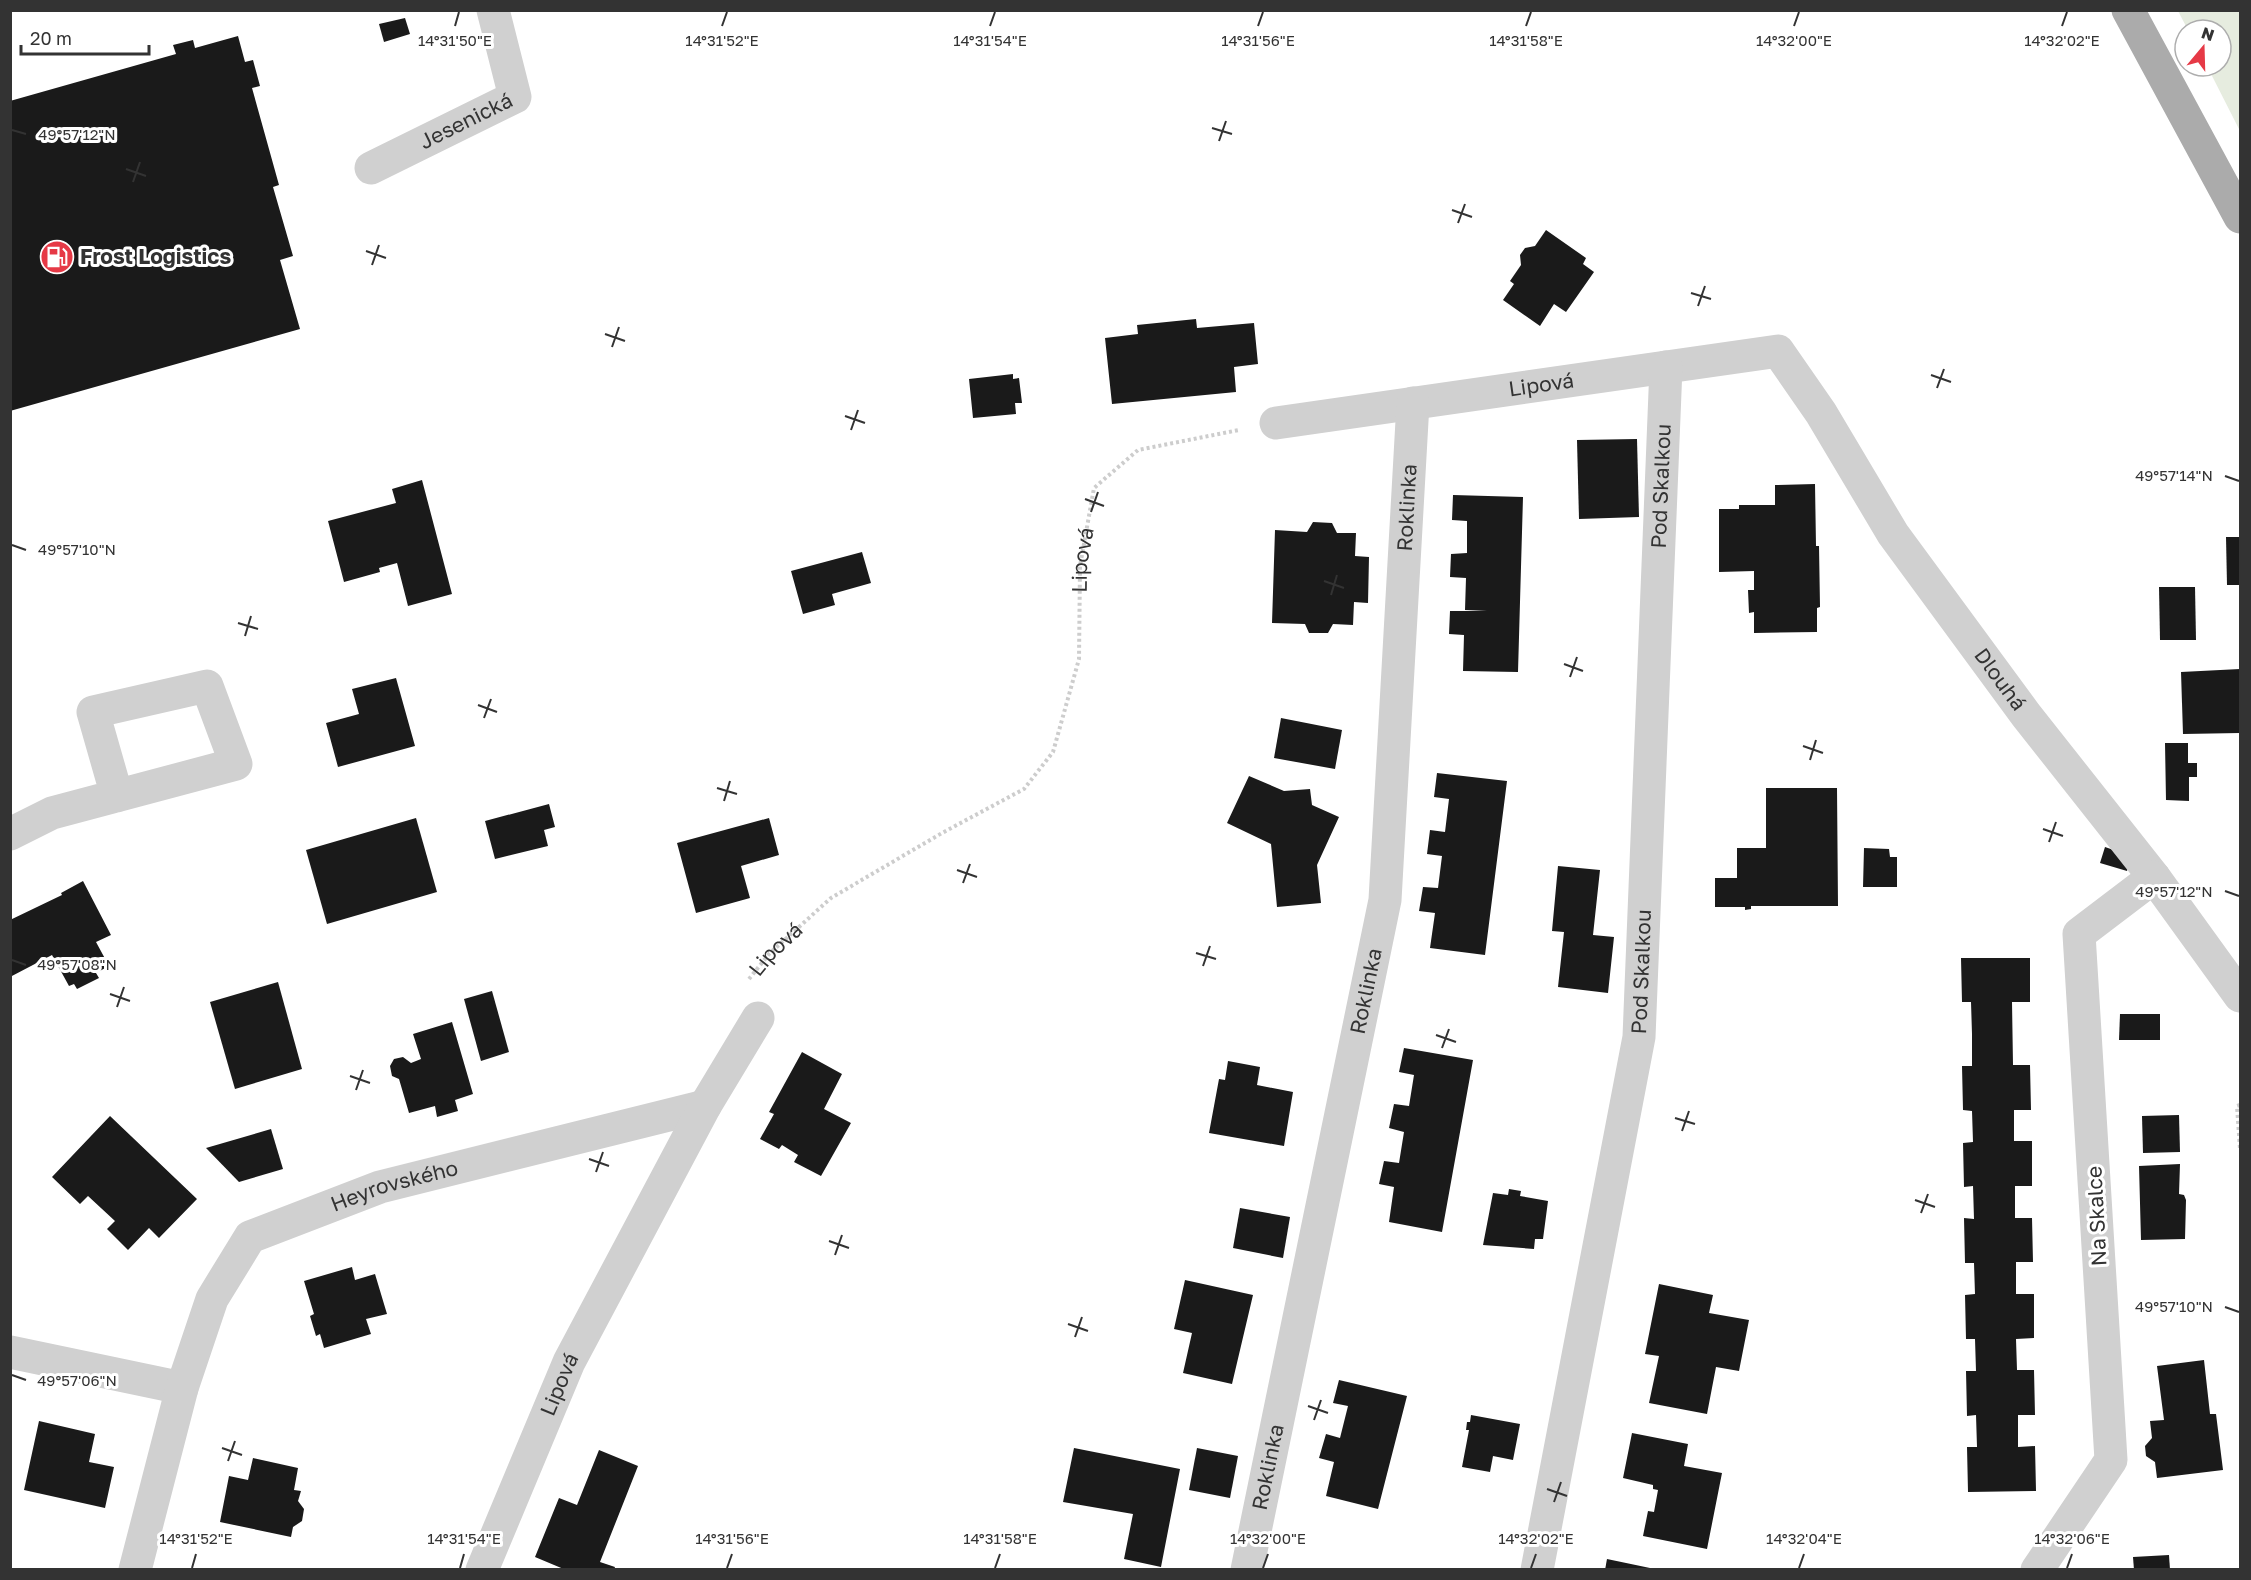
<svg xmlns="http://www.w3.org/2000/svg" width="2251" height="1580" font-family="'Golos Text',sans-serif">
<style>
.green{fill:#e6ecdf}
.building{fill:#1a1a1a}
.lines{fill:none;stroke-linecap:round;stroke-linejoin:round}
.path{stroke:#cdcdcd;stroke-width:4;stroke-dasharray:3 3;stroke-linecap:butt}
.minor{stroke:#d0d0d0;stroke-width:33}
.major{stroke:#ababab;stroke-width:33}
.ticks{fill:none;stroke:#333;stroke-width:2}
.labels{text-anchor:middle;stroke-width:6;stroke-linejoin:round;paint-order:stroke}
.street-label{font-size:21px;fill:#333;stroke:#fff}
.poi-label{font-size:21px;font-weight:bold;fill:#333;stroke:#fff;text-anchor:start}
.ticks-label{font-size:15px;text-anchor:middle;fill:#333;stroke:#fff;stroke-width:6;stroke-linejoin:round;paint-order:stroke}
</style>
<rect width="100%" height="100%" fill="#fff"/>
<path class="green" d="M2178,11H2240V131L2207,66H2221V30H2188Z"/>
<g class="building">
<path d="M405,18L410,34L384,42L379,24Z"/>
<path d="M238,36L245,62L253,60L260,86L252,88L279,185L273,187L293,256L280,260L300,329L10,411V101L176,54L173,45L193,40L195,48Z"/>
<path d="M1546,230L1586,258L1583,264L1594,272L1566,312L1554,304L1540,326L1503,300L1514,284L1510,281L1521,265L1520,255L1525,248L1535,246Z"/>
<path d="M1196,319L1197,328L1254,323L1258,364L1234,367L1236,392L1112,404L1105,338L1138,334L1137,325Z"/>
<path d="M1013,374V379L1019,378L1022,403H1015L1016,414L973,418L969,379Z"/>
<path d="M1637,439L1639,517L1579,519L1577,440Z"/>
<path d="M422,480L452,594L408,606L397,563L379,568L380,572L344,582L328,521L396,503L392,489Z"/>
<path d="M1815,484L1816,546H1819L1820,607L1817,608V632L1754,633V612L1749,613L1748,590H1754V571L1719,572V509H1739V505H1775V485Z"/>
<path d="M1453,495L1523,497L1518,672L1463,671L1464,635L1449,634L1450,611H1487L1465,610L1466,578L1450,577L1451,554L1467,553V521L1452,520Z"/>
<path d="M1313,522L1332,523L1337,533H1356L1355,556L1369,557L1368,603L1354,602L1353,625L1333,624L1328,633H1309L1305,624L1272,623L1275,530L1307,532Z"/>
<path d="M2226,537H2240V585H2227Z"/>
<path d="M862,552L871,583L832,594L835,605L803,614L791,571Z"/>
<path d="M2159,587H2195L2196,640H2160Z"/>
<path d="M2240,669V733L2183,734L2181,672Z"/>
<path d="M396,678L415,746L338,767L326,723L359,714L352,689Z"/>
<path d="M1281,718L1342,730L1335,769L1274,758Z"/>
<path d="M2165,743H2188V763H2197V777H2189V801L2166,800Z"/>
<path d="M1437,773L1507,781L1485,955L1430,948L1435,913L1419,911L1423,887L1438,888L1442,856L1427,854L1430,830L1445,832L1449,799L1434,797Z"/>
<path d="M1249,776L1284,791L1310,789L1312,805L1339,817L1317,865L1321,903L1277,907L1271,844L1227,823Z"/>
<path d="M1766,788H1837L1838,906H1751V909L1745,910V907H1715V878H1737V848H1766Z"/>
<path d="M549,804L555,827L544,830L548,846L495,859L485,821Z"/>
<path d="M416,818L437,892L327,924L306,850Z"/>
<path d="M769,818L779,855L741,866L750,898L696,913L677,843Z"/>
<path d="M2105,847L2131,856L2127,871L2100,863Z"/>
<path d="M1864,848L1889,849L1890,857H1897V887H1863Z"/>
<path d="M1558,866L1600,870L1593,935L1614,937L1608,993L1558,987L1564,932L1552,931Z"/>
<path d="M83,881L111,935L96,942L109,966L96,973L99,978L77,989L74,984L69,986L52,955L10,977V920L62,895L61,893Z"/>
<path d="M1961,958H2030V1002H2012L2013,1065H2030L2031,1110H2014V1141H2032V1186H2015V1218H2032L2033,1262H2016V1294H2034V1338L2016,1339L2017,1370H2034L2035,1415H2018V1447L2035,1446L2036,1491L1968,1492L1967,1447H1977L1976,1415L1967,1416L1966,1371H1976L1975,1339H1966L1965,1295L1975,1294L1974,1263H1965L1964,1218L1974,1219L1973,1186L1964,1187L1963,1143L1973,1142L1972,1111L1963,1110L1962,1066H1972V1034L1971,1002H1962Z"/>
<path d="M278,982L302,1069L235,1089L210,1002Z"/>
<path d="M492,991L509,1052L481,1061L464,999Z"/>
<path d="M2120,1014H2160V1040H2119Z"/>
<path d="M452,1022L473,1094L455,1100L458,1111L437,1117L435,1106L409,1113L399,1079L392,1076L390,1066L394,1059L403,1057L411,1063L421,1059L413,1034Z"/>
<path d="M1404,1048L1473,1060L1442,1232L1389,1222L1394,1187L1379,1184L1384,1161L1399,1163L1404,1132L1389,1128L1394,1104L1409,1106L1414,1075L1399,1072Z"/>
<path d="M802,1052L842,1074L824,1109L851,1123L821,1176L794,1162L798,1155L782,1145L779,1149L760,1139L774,1114L769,1112Z"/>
<path d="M1228,1061L1260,1067L1257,1085L1293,1092L1284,1146L1209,1133L1219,1079L1225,1080Z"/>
<path d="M2179,1115L2180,1152L2143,1153L2142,1116Z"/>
<path d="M110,1116L197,1199L159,1238L149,1228L128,1250L107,1229L115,1221L88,1196L80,1204L52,1177Z"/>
<path d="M271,1129L283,1169L239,1182L206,1148Z"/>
<path d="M2180,1164L2179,1194L2184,1195L2186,1200L2185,1239L2141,1240L2139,1166Z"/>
<path d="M1509,1189L1521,1191L1520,1196L1548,1201L1543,1239H1535L1534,1249L1483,1245L1493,1193L1508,1195Z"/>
<path d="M1240,1208L1290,1217L1283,1258L1233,1248Z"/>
<path d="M352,1267L355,1280L375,1274L387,1314L366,1319L371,1334L324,1348L320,1334L316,1336L310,1316L314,1314L304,1281Z"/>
<path d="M1185,1280L1253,1295L1232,1384L1183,1373L1192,1333L1174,1329Z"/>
<path d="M1659,1284L1713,1295L1709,1313L1749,1320L1739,1371L1716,1367L1707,1414L1649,1403L1659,1356L1645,1354Z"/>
<path d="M2204,1360L2210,1414H2216L2223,1470L2157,1478L2155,1462L2146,1456L2145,1446L2152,1438L2150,1421L2164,1420L2157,1366Z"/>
<path d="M1339,1380L1407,1396L1378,1509L1326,1496L1334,1462L1319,1458L1326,1434L1340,1438L1348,1406L1333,1403Z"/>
<path d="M1471,1415L1520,1424L1513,1460L1493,1456L1490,1472L1462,1467L1469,1430H1466L1467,1422H1470Z"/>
<path d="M39,1421L95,1434L89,1462L114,1467L105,1508L24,1490Z"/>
<path d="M1632,1433L1688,1444L1684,1466L1722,1473L1707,1549L1643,1536L1648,1511L1654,1512L1658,1490L1653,1489V1485L1623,1478Z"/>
<path d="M1074,1448L1180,1469L1161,1567L1124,1559L1133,1514L1063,1502Z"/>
<path d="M1197,1448L1238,1456L1230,1498L1189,1490Z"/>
<path d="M599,1450L638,1466L600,1562L615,1567L614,1570H566L535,1557L559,1498L577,1505Z"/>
<path d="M253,1458L298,1468L294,1490L301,1491L298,1501L304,1509L302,1521L293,1527L291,1537L220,1522L229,1476L248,1480Z"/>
<path d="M2169,1555L2170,1570H2134L2133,1557Z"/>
<path d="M1607,1559L1650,1568V1570H1605Z"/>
</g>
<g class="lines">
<g class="path">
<path id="s1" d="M749,979L769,954L831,898L942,833L1024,789L1053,752L1079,659L1080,566L1094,488L1138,450L1239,430"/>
<path d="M2240,1105L2237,1106L2240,1149"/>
</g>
<g class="minor">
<path id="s2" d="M371,168L515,97L493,10"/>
<path id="s3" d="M1276,423L1778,351L1821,413L1893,534L2026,715L2154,877L2240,996"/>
<path d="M10,834L52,813L236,764L207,686L93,712L117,796"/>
<path d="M10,1352L182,1388"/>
<path id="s4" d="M135,1570L182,1388L212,1299L250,1237L380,1187L705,1106"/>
<path id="s5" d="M482,1570L569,1362L705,1106L758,1018"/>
<path id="s6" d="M1247,1570L1385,900L1413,403"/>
<path id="s7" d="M1537,1570L1639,1037L1666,367"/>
<path d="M2037,1570L2111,1460L2079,934L2154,877"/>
</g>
<path class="major" d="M2128,10L2240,217"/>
</g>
<path class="ticks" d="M455,26L459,12M722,26L727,12M990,26L995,12M1258,26L1263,12M1526,26L1531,12M1794,26L1799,12M2062,26L2067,12M1212,128L1232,134M12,130L26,134M1219,141L1226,121M126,169L146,176M133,182L140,162M1452,210L1472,217M1458,223L1465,204M366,251L386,258M372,265L379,245M1691,293L1711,299M1698,306L1705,286M605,334L625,341M612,347L619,327M1931,375L1951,382M1937,388L1944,369M845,416L865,423M851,430L858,410M2225,476L2239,481M1085,499L1104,506M1091,512L1098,492M12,545L26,550M1324,581L1344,588M1331,595L1337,575M238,623L258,629M245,636L251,616M1564,664L1583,671M1570,677L1577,657M478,705L497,712M484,718L491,699M1803,746L1823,753M1810,760L1816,740M717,788L737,794M724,801L730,781M2043,829L2063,836M2049,842L2056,822M957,870L977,877M963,883L970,864M2225,891L2239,896M1196,953L1216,959M12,960L26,965M1203,966L1210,946M110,994L130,1001M117,1007L124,987M1436,1035L1456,1042M1442,1048L1449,1029M350,1076L370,1083M356,1090L363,1070M1675,1118L1695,1124M1682,1131L1689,1111M589,1159L609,1166M596,1172L603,1152M1915,1200L1935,1207M1921,1213L1928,1194M829,1241L849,1248M835,1255L842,1235M2225,1307L2239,1312M1068,1324L1088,1331M1075,1337L1082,1317M12,1375L26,1380M1308,1406L1328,1413M1314,1420L1321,1400M222,1448L242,1455M228,1461L235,1441M1547,1489L1567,1496M1554,1502L1561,1482M192,1568L196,1554M460,1568L464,1554M727,1568L732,1554M995,1568L1000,1554M1263,1568L1268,1554M1531,1568L1536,1554M1799,1568L1804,1554M2067,1568L2072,1554"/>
<defs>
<symbol id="fuel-disc" viewBox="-11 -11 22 22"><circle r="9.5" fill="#e63946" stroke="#fff"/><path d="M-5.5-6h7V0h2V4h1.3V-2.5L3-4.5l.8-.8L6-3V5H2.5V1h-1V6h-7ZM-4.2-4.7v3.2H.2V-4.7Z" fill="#fff"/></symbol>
</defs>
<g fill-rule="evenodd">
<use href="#fuel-disc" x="38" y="238" width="38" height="38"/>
</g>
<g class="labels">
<g class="street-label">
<text dy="7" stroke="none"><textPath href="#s2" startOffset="106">Jesenická</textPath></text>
<text dy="7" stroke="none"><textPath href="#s3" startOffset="268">Lipová</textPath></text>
<text dy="7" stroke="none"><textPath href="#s7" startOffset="1094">Pod Skalkou</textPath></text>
<text dy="7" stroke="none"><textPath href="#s6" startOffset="1077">Roklinka</textPath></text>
<text dy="7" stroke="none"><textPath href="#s1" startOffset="580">Lipová</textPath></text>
<text dy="7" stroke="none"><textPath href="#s3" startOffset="904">Dlouhá</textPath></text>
<text dy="7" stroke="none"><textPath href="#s1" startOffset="40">Lipová</textPath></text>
<text dy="7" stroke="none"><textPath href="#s7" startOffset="608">Pod Skalkou</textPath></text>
<text dy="7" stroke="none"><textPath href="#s6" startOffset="591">Roklinka</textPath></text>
<text dy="7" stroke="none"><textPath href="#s4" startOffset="508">Heyrovského</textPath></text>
<text transform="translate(2097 1216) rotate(-93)" y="7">Na Skalce</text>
<text dy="7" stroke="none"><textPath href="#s5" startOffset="201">Lipová</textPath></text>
<text dy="7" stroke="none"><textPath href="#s6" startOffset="105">Roklinka</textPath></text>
</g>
<g class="poi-label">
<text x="80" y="264">Frost Logistics</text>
</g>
</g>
<g class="ticks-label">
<text x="455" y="46">14°31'50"E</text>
<text x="722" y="46">14°31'52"E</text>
<text x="990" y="46">14°31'54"E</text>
<text x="1258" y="46">14°31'56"E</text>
<text x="1526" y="46">14°31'58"E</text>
<text x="1794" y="46">14°32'00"E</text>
<text x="2062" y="46">14°32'02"E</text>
<text x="77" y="140">49°57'12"N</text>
<text x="2174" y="481">49°57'14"N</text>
<text x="77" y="555">49°57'10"N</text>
<text x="2174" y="897">49°57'12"N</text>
<text x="77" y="970">49°57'08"N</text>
<text x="2174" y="1312">49°57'10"N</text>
<text x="77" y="1386">49°57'06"N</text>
<text x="196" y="1544">14°31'52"E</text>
<text x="464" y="1544">14°31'54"E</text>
<text x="732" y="1544">14°31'56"E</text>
<text x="1000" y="1544">14°31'58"E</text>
<text x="1268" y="1544">14°32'00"E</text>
<text x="1536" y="1544">14°32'02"E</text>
<text x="1804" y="1544">14°32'04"E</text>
<text x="2072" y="1544">14°32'06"E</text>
</g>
<rect width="2251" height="1580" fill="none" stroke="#333333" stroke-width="24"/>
<g transform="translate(2203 48) rotate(19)"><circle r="28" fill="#ffffff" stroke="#adadad" stroke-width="1.5"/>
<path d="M0-4.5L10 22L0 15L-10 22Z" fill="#e63946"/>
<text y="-9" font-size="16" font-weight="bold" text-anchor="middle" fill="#333333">N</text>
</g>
<path d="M21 45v9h128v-9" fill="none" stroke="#333333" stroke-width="3"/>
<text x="30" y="45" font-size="18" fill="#333333" stroke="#ffffff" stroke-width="4.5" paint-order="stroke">20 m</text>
</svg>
